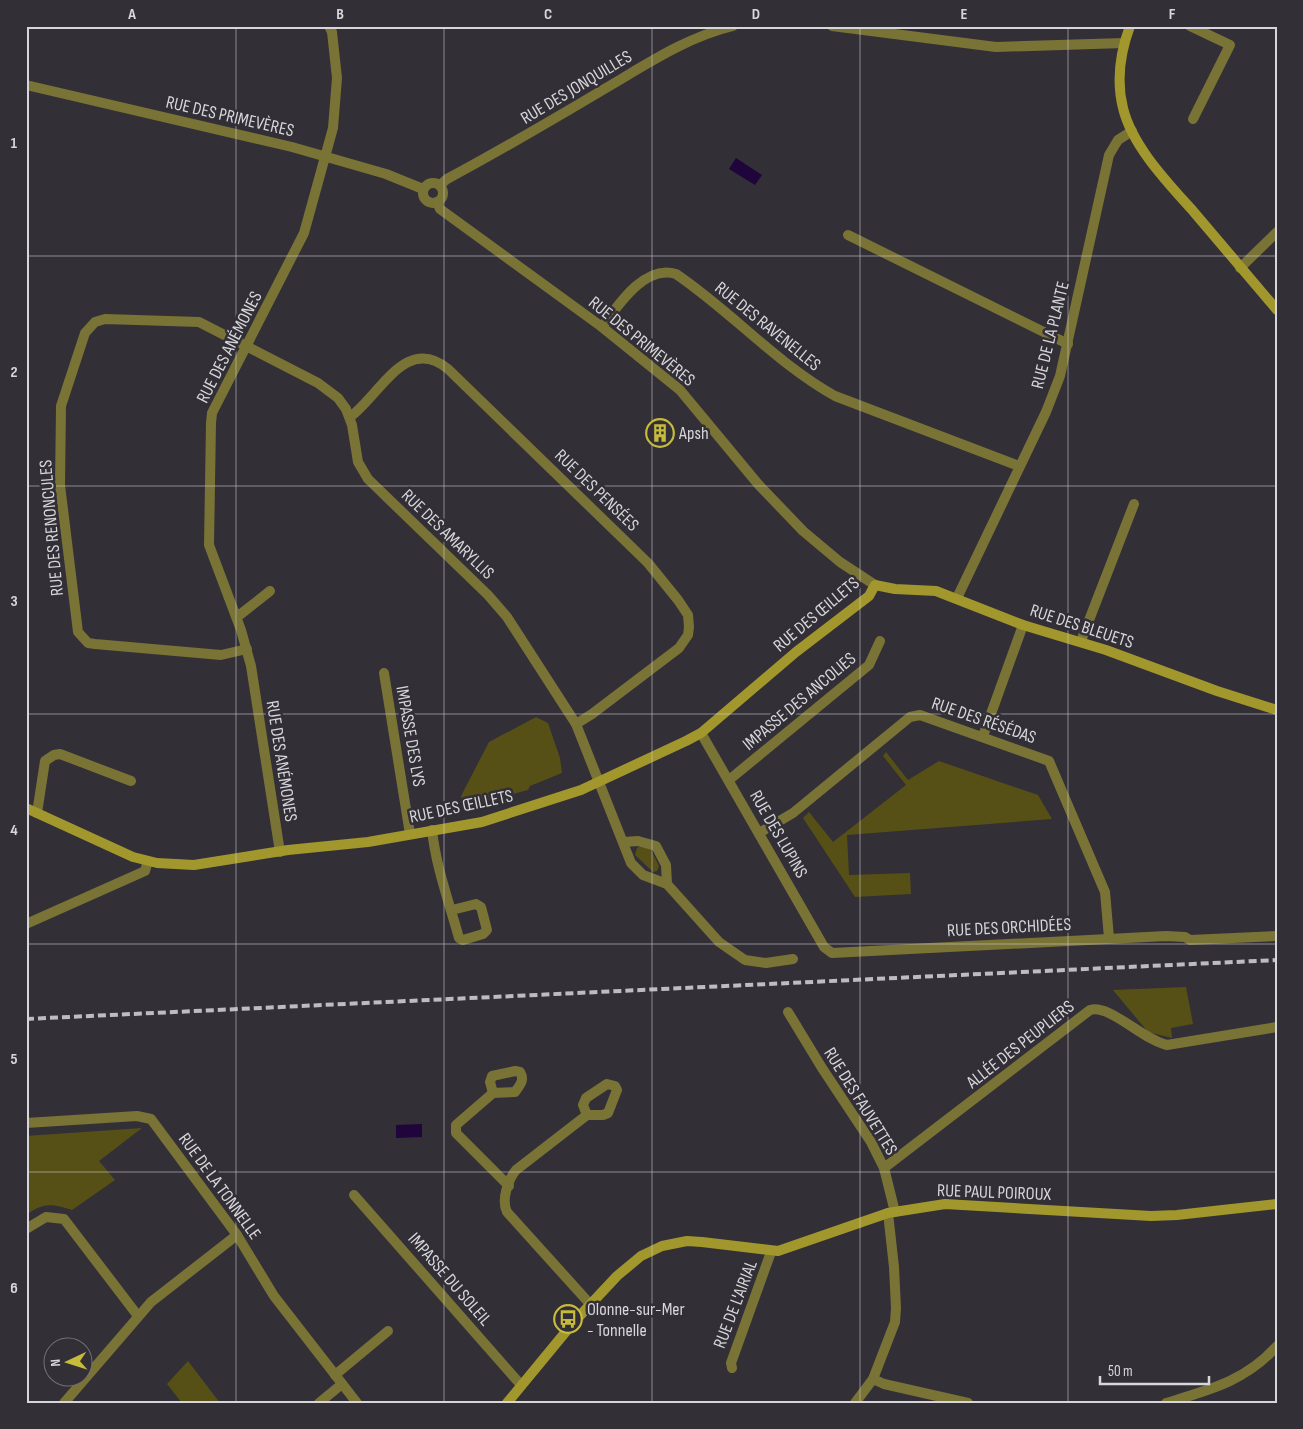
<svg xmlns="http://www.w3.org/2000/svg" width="1303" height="1429" font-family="'Sofia Sans Condensed',sans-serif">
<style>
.green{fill:#565016}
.water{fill:#20043c}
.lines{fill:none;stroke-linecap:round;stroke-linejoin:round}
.street{stroke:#797336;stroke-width:10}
.secondary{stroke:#a2972c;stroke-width:10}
.rail{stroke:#bebcc1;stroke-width:4;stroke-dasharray:8 4;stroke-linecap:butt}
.grid{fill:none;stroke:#d7d6da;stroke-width:1;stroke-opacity:0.55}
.labels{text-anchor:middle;stroke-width:5;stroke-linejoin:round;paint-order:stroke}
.street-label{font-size:18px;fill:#d7d6da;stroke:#322f37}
.poi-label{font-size:18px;fill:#d7d6da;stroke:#322f37;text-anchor:start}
.neatline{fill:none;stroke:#d7d6da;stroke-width:2}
.grid-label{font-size:16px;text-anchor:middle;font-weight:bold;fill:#d7d6da}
</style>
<rect width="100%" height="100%" fill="#322f37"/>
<g class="green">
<path d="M536,717L548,723L560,758L562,773L530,786L528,790L474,804L463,803L461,796L489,742Z"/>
<path d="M886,752L908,780L939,761L1038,795L1052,819L847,835L849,875L910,873L911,894L855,897L803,818L809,812L833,842L906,785L883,756Z"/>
<path d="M642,845L650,848L659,866L657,871L653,872L635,855L637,848Z"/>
<path d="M1186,987L1193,1024L1171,1028L1172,1038L1148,1032L1113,990Z"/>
<path d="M142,1128L99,1161L115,1180L72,1210C52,1204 44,1202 26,1215V1136Z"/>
<path d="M188,1361L220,1403H182L167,1384Z"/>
</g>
<g class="water">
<path d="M736,158L762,175L755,185L729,169Z"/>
<path d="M422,1124V1137L396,1138V1125Z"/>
</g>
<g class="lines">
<g class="street">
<path d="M832,26L996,47L1124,43"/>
<path d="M1190,26L1230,45L1193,119"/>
<path d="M26,85L292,147L386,174L423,189"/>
<circle cx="433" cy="193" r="10"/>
<path d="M440,185L447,179C501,150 554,119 606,88C647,64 687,37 733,26"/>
<path d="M437,202L440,209L602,327L680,390L758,484L803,531L840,562L875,585"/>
<path d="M848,235L1068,344"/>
<path d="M1240,268L1277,232"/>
<path d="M602,327C618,305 645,264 676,274C732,312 776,363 835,396L1019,466"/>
<path d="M350,417C380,395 406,334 448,369L648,563L678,600L688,615L689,627L688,635L679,648L592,714L576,724"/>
<path d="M957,598L1046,412L1060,376L1109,155L1118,140L1132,131"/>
<path d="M237,617L270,591"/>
<path d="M1081,641L1134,504"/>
<path d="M247,649L221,655L95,644L88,643L78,632L60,485L61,406L85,333L95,322L105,319L199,322L318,383L338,398L346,409L352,425L358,462L368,479L488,595L507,617L576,724L631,863L643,875L667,884L719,942L745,960L766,963L793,959"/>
<path d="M384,673L410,834"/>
<path d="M701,733L824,947L832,953L1166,936L1185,937L1190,940L1277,936"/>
<path d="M983,736L1023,625"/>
<path d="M729,780L869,665L880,641"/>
<path d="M37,813L45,761L54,755L60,754L131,781"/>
<path d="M432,830C436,867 449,902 459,938L463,940L483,934L487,930L481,907L476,904L452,910"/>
<path d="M759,833L793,813L910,717L920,715L1049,761L1105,892L1109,938"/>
<path d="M624,842L638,841L656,846L666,865L667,884"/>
<path d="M280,852L251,666L241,630L209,545L211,423L212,413L304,233L333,128L337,78L332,32L329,26"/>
<path d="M26,924L145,871L148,861"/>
<path d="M788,1012L822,1068L871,1142L884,1168L895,1212"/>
<path d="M515,1071L520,1072C525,1080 520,1085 515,1092L493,1093L490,1082L492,1076Z"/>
<path d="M493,1093L456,1125V1133L509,1186"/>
<path d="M587,1115L583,1105L586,1098L607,1084L615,1086L617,1090L608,1113L603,1115H587L516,1170C508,1180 501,1200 507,1212L590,1304"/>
<path d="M26,1123L137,1116L151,1119L237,1235L274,1296L357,1403"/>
<path d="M884,1168L1090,1010C1110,1004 1143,1040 1167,1045L1277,1027"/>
<path d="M354,1195L521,1385"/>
<path d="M26,1229L46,1217L64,1219L138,1316"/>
<path d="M732,1368L731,1363L771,1252"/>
<path d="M335,1375L388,1331"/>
<path d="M873,1379L884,1384L968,1403"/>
<path d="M64,1403L151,1302L237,1235"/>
<path d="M319,1403L342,1384"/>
<path d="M855,1403L873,1379L895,1322L896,1308L894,1267L888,1213"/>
<path d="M1166,1403C1209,1390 1246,1381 1277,1346"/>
</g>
<g class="secondary">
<path d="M1130,26C1120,53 1116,80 1123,108C1132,146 1168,183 1193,211C1221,244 1249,277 1277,310"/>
<path d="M26,808L133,857L157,863L194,865L288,850L368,842L482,822L581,790L686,741L701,733L796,652L869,596L875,585L895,589L936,591L1023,625L1106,650L1217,691L1277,710"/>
<path d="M507,1403L573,1323L617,1276L641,1256L662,1246L687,1241L702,1242L778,1251L888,1213L945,1204L1151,1216L1177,1215L1277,1204"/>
</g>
<path class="rail" d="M26,1019L1277,960"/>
</g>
<path class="grid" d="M236,26V1403M444,26V1403M652,26V1403M860,26V1403M1068,26V1403M26,256H1277M26,486H1277M26,714H1277M26,944H1277M26,1172H1277"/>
<defs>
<symbol id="building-ring" viewBox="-11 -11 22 22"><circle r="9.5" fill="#322f37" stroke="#c7bb3b" stroke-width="1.5"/><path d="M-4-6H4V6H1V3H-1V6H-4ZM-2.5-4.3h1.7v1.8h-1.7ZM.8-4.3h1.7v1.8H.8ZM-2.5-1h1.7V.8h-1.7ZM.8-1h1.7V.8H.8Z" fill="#c7bb3b"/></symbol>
<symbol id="bus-ring" viewBox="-11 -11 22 22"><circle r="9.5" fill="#322f37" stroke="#c7bb3b" stroke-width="1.5"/><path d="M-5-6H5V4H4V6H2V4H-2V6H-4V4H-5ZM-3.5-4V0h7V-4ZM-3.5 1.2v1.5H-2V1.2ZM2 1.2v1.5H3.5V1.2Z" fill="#c7bb3b"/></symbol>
</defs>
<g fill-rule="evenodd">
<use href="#building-ring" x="644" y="417" width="32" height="32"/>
<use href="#bus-ring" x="552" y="1303" width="32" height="32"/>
</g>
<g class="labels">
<g class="street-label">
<text transform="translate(576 87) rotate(-31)" y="6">RUE DES JONQUILLES</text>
<text transform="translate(230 116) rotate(13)" y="6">RUE DES PRIMEVÈRES</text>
<text transform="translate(768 326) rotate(39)" y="6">RUE DES RAVENELLES</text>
<text transform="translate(1050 335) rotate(-76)" y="6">RUE DE LA PLANTE</text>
<text transform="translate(642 341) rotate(39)" y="6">RUE DES PRIMEVÈRES</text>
<text transform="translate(229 347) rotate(-63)" y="6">RUE DES ANÉMONES</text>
<text transform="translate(597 490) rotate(44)" y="6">RUE DES PENSÉES</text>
<text transform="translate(51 528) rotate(-95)" y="6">RUE DES RENONCULES</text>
<text transform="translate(448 534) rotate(44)" y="6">RUE DES AMARYLLIS</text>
<text transform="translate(816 614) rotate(-40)" y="6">RUE DES ŒILLETS</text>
<text transform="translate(1082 626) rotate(18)" y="6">RUE DES BLEUETS</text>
<text transform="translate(799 701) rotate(-40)" y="6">IMPASSE DES ANCOLIES</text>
<text transform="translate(984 720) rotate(19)" y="6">RUE DES RÉSÉDAS</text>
<text transform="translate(411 736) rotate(80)" y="6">IMPASSE DES LYS</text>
<text transform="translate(282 761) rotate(81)" y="6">RUE DES ANÉMONES</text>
<text transform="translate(461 806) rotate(-12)" y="6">RUE DES ŒILLETS</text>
<text transform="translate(779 834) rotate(60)" y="6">RUE DES LUPINS</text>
<text transform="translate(1009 927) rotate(-3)" y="6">RUE DES ORCHIDÉES</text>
<text transform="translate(1020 1044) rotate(-38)" y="6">ALLÉE DES PEUPLIERS</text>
<text transform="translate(861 1101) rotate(58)" y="6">RUE DES FAUVETTES</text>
<text transform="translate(220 1186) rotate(54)" y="6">RUE DE LA TONNELLE</text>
<text transform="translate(994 1192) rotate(2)" y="6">RUE PAUL POIROUX</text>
<text transform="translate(450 1279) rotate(49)" y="6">IMPASSE DU SOLEIL</text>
<text transform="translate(735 1304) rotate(-69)" y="6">RUE DE L'AIRIAL</text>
</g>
<g class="poi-label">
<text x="679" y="439">Apsh</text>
<text x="587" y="1315">Olonne-sur-Mer<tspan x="587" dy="21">- Tonnelle</tspan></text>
</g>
</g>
<rect width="1303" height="1429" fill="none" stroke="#322f37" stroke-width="55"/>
<g transform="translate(68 1362) rotate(266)"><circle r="24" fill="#322f37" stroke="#747278"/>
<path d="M0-4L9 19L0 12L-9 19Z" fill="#c7bb3b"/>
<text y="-8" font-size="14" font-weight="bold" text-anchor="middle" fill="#d7d6da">N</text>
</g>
<path d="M1100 1376v8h109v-8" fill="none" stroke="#d7d6da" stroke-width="2.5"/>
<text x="1108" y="1376" font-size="15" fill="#d7d6da" stroke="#322f37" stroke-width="4" paint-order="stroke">50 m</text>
<rect x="28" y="28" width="1248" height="1374" class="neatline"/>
<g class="grid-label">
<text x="132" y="19">A</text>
<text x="340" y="19">B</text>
<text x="548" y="19">C</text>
<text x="756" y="19">D</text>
<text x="964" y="19">E</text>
<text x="1172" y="19">F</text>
<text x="14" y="148">1</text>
<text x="14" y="377">2</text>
<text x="14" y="606">3</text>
<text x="14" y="835">4</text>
<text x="14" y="1064">5</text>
<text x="14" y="1293">6</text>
</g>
</svg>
